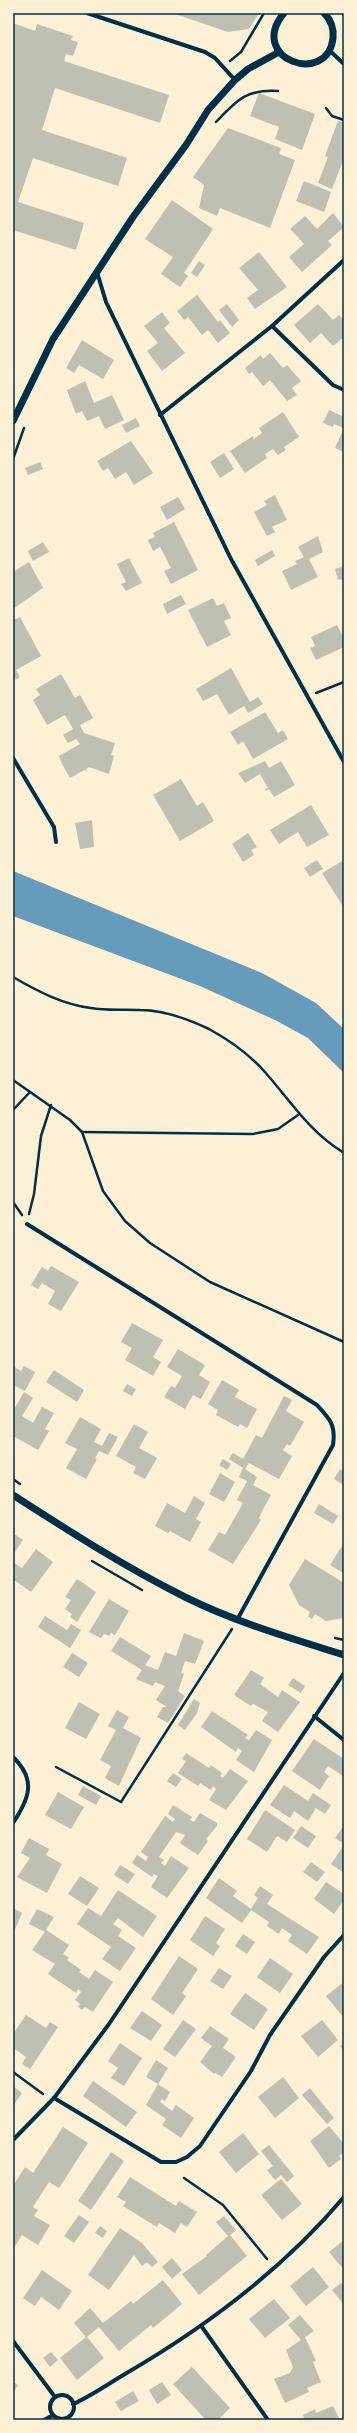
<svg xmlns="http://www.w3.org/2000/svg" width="357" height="2433" font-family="'Roboto Condensed',sans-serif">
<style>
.water{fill:#669bbc}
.building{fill:#bec0b2}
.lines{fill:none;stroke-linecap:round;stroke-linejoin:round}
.path{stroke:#003049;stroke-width:2.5}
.minor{stroke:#003049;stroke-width:4}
.tertiary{stroke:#003049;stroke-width:7}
.neatline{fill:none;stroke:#003049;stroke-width:1.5}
</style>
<rect width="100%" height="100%" fill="#fdf0d5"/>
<path class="water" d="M13,871L262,973L316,1003L344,1029V1073L308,1038L275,1020L200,986L13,916Z"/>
<g class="building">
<path d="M172,13H259L249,29L228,32Z"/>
<path d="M13,23L35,31L37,24L73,36L71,40L78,42L73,56L66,54L64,61L169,95L160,123L55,88L42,130L127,158L118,186L33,158L18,202L84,223L76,250L13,230Z"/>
<path d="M259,93L315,114L302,150L275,139L279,127L250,116Z"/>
<path d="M338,121L344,123V163H342L332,189L318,183L328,157L325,156Z"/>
<path d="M228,128L281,148L279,154L295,160L270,228L220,208L217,216L199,208L204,185L193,177Z"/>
<path d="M304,181L331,192L324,212L296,201Z"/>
<path d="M172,200L213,229L184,273L188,276L180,287L161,274L173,257L145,239Z"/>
<path d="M333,213L344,227L328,241L332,245L302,272L289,257L304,244L300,239L298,242L299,238L290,229L305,216L317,229Z"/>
<path d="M259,252L287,287L255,309L247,298L258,290L239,268Z"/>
<path d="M199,261L205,265L197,277L191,273Z"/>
<path d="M197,295L218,322L220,320L230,333L218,343L208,330L202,335L188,317L184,320L177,311Z"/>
<path d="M227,304L239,320L232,327L219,310Z"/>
<path d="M318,304L333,320L339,315L344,321V337L333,346L321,333L310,343L294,325Z"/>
<path d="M162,312L170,323L164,328L185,353L162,371L147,351L158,343L144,326Z"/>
<path d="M82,340L114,360L103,379L79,365L74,373L66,368Z"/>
<path d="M270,353L283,368L287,365L301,381L292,388L297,395L287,401L270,380L263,386L252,372L249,374L245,368L261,355L263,359Z"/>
<path d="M85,381L94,403L112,395L124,420L105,429L99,416L87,421L82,411L76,414L67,390Z"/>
<path d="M329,410L344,417V452L335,448L344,428L334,424L333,427L323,423Z"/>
<path d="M283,412L299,437L284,447L286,450L278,455L273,449L265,454L267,458L245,473L230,451L253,436L254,439L262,433L259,428Z"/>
<path d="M136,418L140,426L126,433L122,425Z"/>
<path d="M131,441L153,473L134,485L126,472L115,479L108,468L103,471L97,461Z"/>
<path d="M224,453L234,469L220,478L210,462Z"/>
<path d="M40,462L43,469L28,475L25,468Z"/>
<path d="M275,495L287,520L272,527L275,532L267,536L254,512L267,505L264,501Z"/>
<path d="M178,497L185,509L167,520L160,507Z"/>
<path d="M174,522L198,570L171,584L164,571L171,568L160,547L153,551L148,540L155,537L153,533Z"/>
<path d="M318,536L323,552L309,559L318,577L291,590L282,571L297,564L295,561L304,557L298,547Z"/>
<path d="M43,542L49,552L33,561L28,551Z"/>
<path d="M272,550L275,556L258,566L255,560Z"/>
<path d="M129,558L142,583L126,591L121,584L126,582L117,564Z"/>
<path d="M29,562L43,588L13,609V572Z"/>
<path d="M344,566V579L338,580L335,569Z"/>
<path d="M181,595L186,604L167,614L163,604Z"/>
<path d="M213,598L217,606L224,603L231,618L224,621L231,635L207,647L188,610Z"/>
<path d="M20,617L41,656L16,670L20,677L13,681V670L15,669L13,666V620Z"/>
<path d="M337,625L344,639V647L316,660L310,648L315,646L311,637Z"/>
<path d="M231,668L250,702L258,697L263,704L248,713L244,706L229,715L217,694L203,701L196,689Z"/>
<path d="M61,674L75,698L80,695L93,718L80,725L84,733L115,743L111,755L114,756L109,774L89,767L86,769L87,771L84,770L70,778L62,764L59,756L80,744L76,739L68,743L63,735L73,729L65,715L47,725L33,700L40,695L36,689Z"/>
<path d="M265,712L278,733L283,730L288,739L253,759L243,741L238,745L230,732Z"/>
<path d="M265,761L269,768L281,761L295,785L274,797L269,789L266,791L265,789L268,788L260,774L245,783L238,773Z"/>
<path d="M181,779L197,806L203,802L214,821L180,841L153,795Z"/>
<path d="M311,805L329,835L307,847L298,832L279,844L270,830Z"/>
<path d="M92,820L94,847L80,849L75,823Z"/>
<path d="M248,833L257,847L251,850L254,855L243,862L232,844Z"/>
<path d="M317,860L323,869L310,877L304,868Z"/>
<path d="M344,860V908L322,873Z"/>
<path d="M51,1266L79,1282L61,1311L48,1304L55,1291L42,1283L38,1289L31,1285L42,1267L48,1271Z"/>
<path d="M132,1323L163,1340L153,1357L161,1362L153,1376L125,1360L132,1348L121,1342Z"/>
<path d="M178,1349L205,1365L199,1375L210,1382L201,1399L193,1395L185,1409L164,1397L171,1386L175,1388L182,1376L167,1367Z"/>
<path d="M13,1366L21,1371L24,1366L35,1372L25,1391L13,1385Z"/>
<path d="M54,1370L84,1390L77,1402L46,1382Z"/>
<path d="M222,1380L239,1390L235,1397L257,1409L247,1428L240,1424L238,1427L216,1415L218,1410L208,1404Z"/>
<path d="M127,1384L136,1389L132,1396L123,1391Z"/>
<path d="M24,1392L33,1398L22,1416L33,1423L42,1407L54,1413L45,1429L49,1431L38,1450L13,1436V1411Z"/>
<path d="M284,1396L292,1400L286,1411L304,1422L290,1446L287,1444L283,1450L292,1456L279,1479L249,1463L245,1469L257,1477L253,1485L271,1495L261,1513L259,1518L261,1520L233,1564L208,1550L219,1532L225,1535L243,1503L237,1500L247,1481L239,1477L243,1468L229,1459L233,1453L243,1459L256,1435L262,1438Z"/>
<path d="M80,1417L101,1429L94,1442L102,1446L109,1433L118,1437L108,1455L99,1451L95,1458L97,1459L86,1479L66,1468L77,1449L65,1443Z"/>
<path d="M134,1424L148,1432L139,1448L157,1458L145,1479L133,1473L136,1467L116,1456Z"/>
<path d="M223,1459L231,1464L227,1470L219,1465Z"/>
<path d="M340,1469L344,1472V1485L334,1479Z"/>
<path d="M220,1473L235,1482L224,1502L209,1494Z"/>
<path d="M194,1496L205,1503L196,1519L201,1522L190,1542L170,1531L168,1533L155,1526L167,1503L185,1513Z"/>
<path d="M319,1504L338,1516L333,1524L314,1513Z"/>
<path d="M13,1533L23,1540L13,1555Z"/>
<path d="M344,1543V1572L343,1573L330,1565Z"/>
<path d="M36,1549L53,1562L31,1592L13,1579V1562L22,1568Z"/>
<path d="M305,1559L344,1583V1618L326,1621L315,1614L312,1619L308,1616L310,1612L299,1605L289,1585Z"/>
<path d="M77,1579L96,1592L77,1622L70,1617L72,1614L65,1609L71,1600L65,1597Z"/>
<path d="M109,1599L129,1611L115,1635L111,1633L109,1636L104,1634L101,1638L89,1632Z"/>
<path d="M45,1616L67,1630L71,1624L81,1630L70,1648L38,1627Z"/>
<path d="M184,1633L204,1641L195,1664L185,1661L181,1673L184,1674L178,1691L185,1696L168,1723L157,1717L163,1707H167L156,1700L165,1686L155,1682L153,1686L136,1679L142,1670L111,1651L120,1637L151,1656L145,1665L158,1670L165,1652L176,1656Z"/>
<path d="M72,1653L88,1663L79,1677L63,1667Z"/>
<path d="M251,1670L264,1678L260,1684L278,1697L282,1690L300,1702L278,1732L262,1721L268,1712L253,1704L251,1706L234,1695Z"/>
<path d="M293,1678L305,1686L301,1693L288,1685Z"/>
<path d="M194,1699L200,1703L197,1713L185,1730L178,1725Z"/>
<path d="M79,1702L100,1714L86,1739L65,1728Z"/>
<path d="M117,1710L129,1717L123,1728L141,1738L119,1786L105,1778L111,1766L100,1760L116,1730L108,1726Z"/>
<path d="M212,1711L248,1735L245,1738L249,1740L256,1730L272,1740L254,1772L236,1760L242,1751L238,1748L236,1752L201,1727Z"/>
<path d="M314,1739L344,1759L343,1776L328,1766L324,1772L329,1776L320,1790L292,1771Z"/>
<path d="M186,1753L209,1768L211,1765L222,1773L220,1776L223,1778L230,1769L248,1781L226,1810L209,1800L216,1789L213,1786L211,1790L200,1783L198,1786L178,1773L186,1761L182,1759Z"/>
<path d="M173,1773L182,1779L176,1787L167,1781Z"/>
<path d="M284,1785L308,1801L313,1793L331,1805L325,1814L316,1808L308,1821L294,1811L290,1818L270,1805Z"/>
<path d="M83,1786L101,1796L96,1805L78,1795Z"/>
<path d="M58,1792L84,1807L71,1829L45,1815Z"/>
<path d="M173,1805L192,1817L190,1820L194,1822L200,1813L217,1823V1826L206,1839L208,1841L198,1855L180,1843L185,1835L176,1832L159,1857L164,1860L161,1863L165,1866L171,1856L189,1868L167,1898L151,1887L158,1876L154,1874L152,1877L132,1863L137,1855L146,1861L148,1857L141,1852L165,1816L173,1822L175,1819L168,1814Z"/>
<path d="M265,1810L295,1830L287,1842L277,1836L267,1852L247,1839Z"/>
<path d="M301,1826L316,1836L308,1848L293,1838Z"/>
<path d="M342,1828L344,1830V1844L335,1838Z"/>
<path d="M29,1838L49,1849L46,1855L62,1864L47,1893L17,1877L30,1858L21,1853Z"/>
<path d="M344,1845V1873L331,1864Z"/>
<path d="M311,1862L325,1872L317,1882L303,1872Z"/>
<path d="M120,1865L135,1874L128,1884L114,1875Z"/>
<path d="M80,1876L99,1888L87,1906L68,1894Z"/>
<path d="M219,1878L237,1891L233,1896L251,1909L258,1898L254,1895L260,1886L273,1895L267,1904L319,1937L307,1954L288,1941L292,1935L282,1928L279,1934L267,1926L269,1922L251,1910L242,1923L206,1898Z"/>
<path d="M326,1882L344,1894V1900L334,1914L314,1899Z"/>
<path d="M118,1890L157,1916L143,1937L118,1918L113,1924L122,1930L118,1936L136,1948L120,1971L102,1959L111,1947L77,1924L88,1908L101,1916Z"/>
<path d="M13,1908L22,1913L13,1934Z"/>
<path d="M37,1909L54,1917L46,1930L69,1945L63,1954L69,1958L67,1960L81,1970L79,1972L89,1979L95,1970L113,1982L93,2012L85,2007L82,2010L78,2007L80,2004L75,2000L81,1992L78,1989L76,1993L48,1974L55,1964L32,1950L45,1932L29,1924Z"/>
<path d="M205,1916L225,1929L216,1943L220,1946L213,1956L190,1940Z"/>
<path d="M243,1934L255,1942L247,1954L235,1946Z"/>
<path d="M179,1956L198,1969L182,1993L186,1996L173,2015L151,1999Z"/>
<path d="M270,1958L293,1974L280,1993L257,1977Z"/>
<path d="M219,1968L232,1976L223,1989L210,1981Z"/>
<path d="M344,1982V2018L326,1996Z"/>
<path d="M245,1993L268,2009L254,2030L230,2014Z"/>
<path d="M142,2011L162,2025L151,2041L130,2028Z"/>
<path d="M26,2015L46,2028L50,2022L58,2027L30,2069L22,2064L26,2057L13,2048V2034Z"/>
<path d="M183,2020L196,2029L175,2057L163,2049Z"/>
<path d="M322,2020L338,2040L318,2057L301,2036Z"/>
<path d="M210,2026L229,2039L223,2048L236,2057L222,2077L215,2073L214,2074L200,2062L212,2046L201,2038Z"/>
<path d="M120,2043L142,2058L124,2086L111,2078L118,2068L108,2061Z"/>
<path d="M344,2043V2051L340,2046Z"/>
<path d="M156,2060L168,2068L158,2084L170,2092L165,2101L162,2099L160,2102L172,2111L176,2105L194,2118L181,2138L162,2125L166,2119L146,2105L158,2084L146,2077Z"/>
<path d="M283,2077L299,2098L275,2118L258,2097Z"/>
<path d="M93,2081L137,2112L126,2127L83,2096Z"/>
<path d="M13,2086L22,2093L13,2106Z"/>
<path d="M310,2088L334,2118L327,2124L302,2095Z"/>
<path d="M329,2126L344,2144V2152L339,2156L341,2159L329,2168L310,2141Z"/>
<path d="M63,2127L88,2143L59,2188L49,2182L33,2207L38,2210L34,2216L50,2225L38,2245L22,2235L13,2249V2186L25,2167L33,2173Z"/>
<path d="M243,2133L259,2154L236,2173L219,2152Z"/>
<path d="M269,2145L294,2176L287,2182L281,2175L275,2180L267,2170L273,2166L261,2151Z"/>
<path d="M111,2152L124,2161L91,2210L78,2201Z"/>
<path d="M130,2177L176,2206L179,2201L197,2212L187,2227L181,2223L175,2233L159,2223L157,2227L123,2206L126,2202L117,2197Z"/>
<path d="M281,2179L302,2204L282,2220L261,2195Z"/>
<path d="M79,2215L89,2222L74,2243L64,2236Z"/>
<path d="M224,2216L236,2230L230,2235L247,2256L199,2295L182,2274L207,2256L206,2255L228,2236L216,2222Z"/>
<path d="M100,2226L107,2231L103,2238L95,2233Z"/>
<path d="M120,2228L142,2243L158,2262L152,2267L147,2262L142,2266L134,2255L109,2290L88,2275Z"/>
<path d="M344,2240V2270L329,2252Z"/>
<path d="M172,2258L182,2270L172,2279L162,2267Z"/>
<path d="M313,2267L329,2287L306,2306L290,2286Z"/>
<path d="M42,2270L72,2291L59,2310L41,2297L35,2306L23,2298Z"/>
<path d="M163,2280L182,2304L153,2328L151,2325L119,2351L99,2327L87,2337L104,2358L77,2380L60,2358L86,2337L74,2323L90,2308L103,2323L131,2301L133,2304Z"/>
<path d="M341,2283L344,2286V2305L332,2290Z"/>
<path d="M274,2299L290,2318L265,2338L249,2319Z"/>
<path d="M300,2315L314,2331L305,2337L316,2361L313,2362L321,2382L307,2388L309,2392L285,2403L274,2379L290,2373L293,2367L286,2350L301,2340L288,2325Z"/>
<path d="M51,2352L58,2360L50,2367L43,2358Z"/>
<path d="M192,2367L230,2408L218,2420H206L173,2384Z"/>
<path d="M13,2382L18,2385L13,2393Z"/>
<path d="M162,2382L171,2395L157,2404L149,2390Z"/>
<path d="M133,2391L139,2401L121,2411L115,2402Z"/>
<path d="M333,2406L340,2420H305L303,2415L315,2409L316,2413Z"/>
</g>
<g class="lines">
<g class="path">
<path d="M230,61L241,52L264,13"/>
<path d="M326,108L332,116L344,120"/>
<path d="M216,122C237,100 246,89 278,91"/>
<path d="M13,459L24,428"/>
<path d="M316,693L344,682"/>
<path d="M13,977C37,991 64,1005 91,1008C107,1011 123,1009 140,1010C163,1010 188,1019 209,1029C229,1040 249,1054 264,1071C290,1100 309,1132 344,1153"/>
<path d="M13,1080L70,1120L82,1132L103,1191L125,1221L150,1243L210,1282L344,1342"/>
<path d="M13,1110L30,1092"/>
<path d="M82,1132L253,1134L278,1129L298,1115"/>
<path d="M13,1202L22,1215"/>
<path d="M29,1214L34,1194L41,1136L51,1105"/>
<path d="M13,1479L20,1484"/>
<path d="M92,1561L142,1590"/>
<path d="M335,1638L344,1640"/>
<path d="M56,1767L121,1802L232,1629"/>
<path d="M13,2072L43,2094"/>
<path d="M184,2178L223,2205L267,2259"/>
</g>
<g class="minor">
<path d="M87,13L205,52L215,58L235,80"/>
<path d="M329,50L344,64"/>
<path d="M97,272L106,302L231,559L344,762"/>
<path d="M272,326L333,385L344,390"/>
<path d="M160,415L272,326L344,260"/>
<path d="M13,758L54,827L56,842"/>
<path d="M27,1224L317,1405C330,1419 336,1425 333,1445L237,1620"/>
<path d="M314,1716L344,1740"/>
<path d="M13,1757C37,1780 29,1799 13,1823"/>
<path d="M54,2098L161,2162H176L187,2157L200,2146L251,2071L270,2035L324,1957L344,1935"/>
<path d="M13,2140L54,2098L109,2024L344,1673"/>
<path d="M202,2327L268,2420"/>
<path d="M13,2341L55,2397"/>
<circle cx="62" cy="2407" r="12"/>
<path d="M73,2404C91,2396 108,2384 125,2374C206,2327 283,2269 344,2197"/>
<path d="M44,2420L53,2415"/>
</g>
<g class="tertiary">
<path d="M284,13C246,59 328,87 333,38C334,28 331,20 324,13"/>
<path d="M13,421L53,339L133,217L186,145L208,110L235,80L248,69L279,52"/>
<path d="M13,1495C69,1531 125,1567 185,1597C235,1622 290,1638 344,1655"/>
</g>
</g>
<rect width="357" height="2433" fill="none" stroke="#fdf0d5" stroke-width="28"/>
<rect x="14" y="14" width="329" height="2405" class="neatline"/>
</svg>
